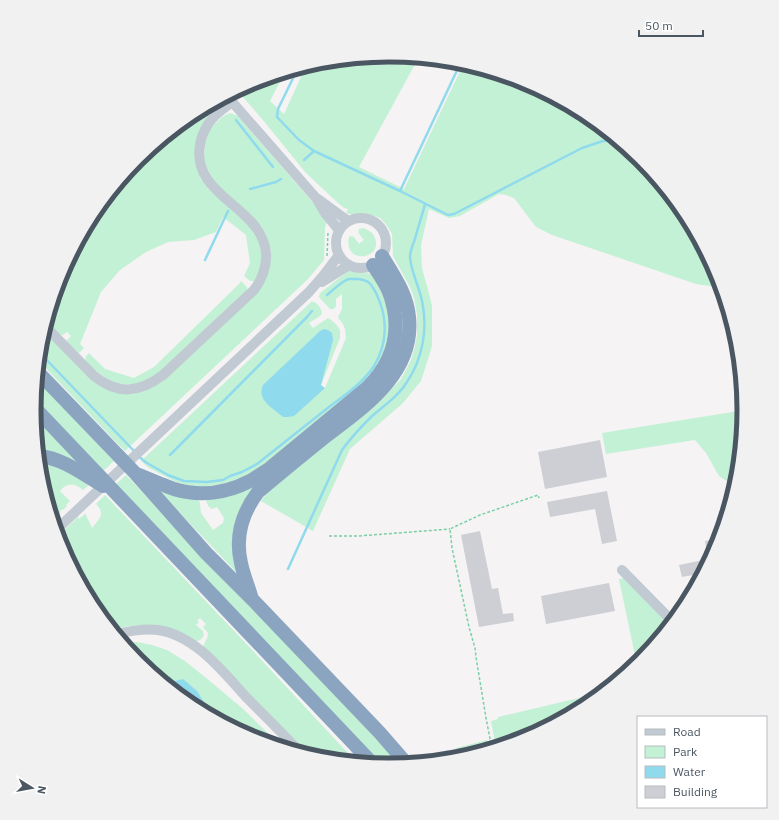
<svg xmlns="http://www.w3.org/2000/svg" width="779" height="820" font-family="'IBM Plex Sans',sans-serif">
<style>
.green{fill:#c3f1d5}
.water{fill:#90daee}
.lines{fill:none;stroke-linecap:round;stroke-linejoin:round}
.stream{stroke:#90daee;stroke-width:2.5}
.building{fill:#cdcfd5}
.path{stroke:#7ad0a6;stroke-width:1.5;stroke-dasharray:3 2;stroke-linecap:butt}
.minor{stroke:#c1cad2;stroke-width:10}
.highway{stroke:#8ba5c1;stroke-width:14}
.rim{fill:none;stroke:#4a5661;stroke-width:5}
</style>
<rect width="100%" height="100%" fill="#f5f3f3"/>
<g class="green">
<path d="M390,55L419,57L359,167L404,189L464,63L526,82L587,115L641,159L685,213L718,274L722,288L696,284L552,235L536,227L514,198L506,195L499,194L460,216L449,218L429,209L421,245L422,268L432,305V346L421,381L403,403L350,449L313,531L261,501L268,492L290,473L382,399L401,379L411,360L415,346L417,335V314L414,298L410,287L393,256L392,234L388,227L384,222L380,218L375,216L363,214L352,215L346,213L348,209L344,208L338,203L306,173L262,119L237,90L254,81L285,72L270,101L284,114L306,66L320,61Z"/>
<path d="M222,99L221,103L196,144L195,156L196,163L201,179L209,189L249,226L260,243L262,261L260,271L254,281H250L244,276L250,263L246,235L223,217L216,232L194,240L168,242L146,252L120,270L101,292L80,344L84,348L79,353L67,344V340L71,336L67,332L63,335H58L46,322L61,274L94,212L138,158L192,114Z"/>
<path d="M230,113L238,116L321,212L327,222L325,227L324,260L307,280L125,451L113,439L39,361L41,340L44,330L93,380L138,392L245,304L271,251L268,240L265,232L258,223L253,217L219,187L211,177L204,161L205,144L209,132L213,126L222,117Z"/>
<path d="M363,228C368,230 373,232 375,238C383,260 343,265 349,237L351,236L354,237L359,244L364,240C361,236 357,233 359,229Z"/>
<path d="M348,271H351L372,274L377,277L392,323L379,369L266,465L235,482L204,487L190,486L176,482L149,468L141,461L310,303C311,302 312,301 313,302C317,302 324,311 321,315C318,318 313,320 309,323L313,328L328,318C332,320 339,326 340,331C340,333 340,336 340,338L321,385H263L325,388L346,338L345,329L343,324L339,319L338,317L342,309V294L336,299C336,305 337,310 330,309L319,297L320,293Z"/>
<path d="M241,281L247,287V290L158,373C154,376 151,379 147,380C121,393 103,377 85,362L86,356L89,353L105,369L134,378L154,367L239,284Z"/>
<path d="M37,380L114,461L103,471L35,398Z"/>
<path d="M745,410L738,480L736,486L731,484L719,476L706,453L695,440L606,454L602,433Z"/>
<path d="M35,416L78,463L38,452Z"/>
<path d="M39,460L49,462L91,483L83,490C75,483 67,482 60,491L70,501L66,505L67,506L63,510L62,509L60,511L61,512L53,520L41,479Z"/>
<path d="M126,475L400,764L389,765H381L116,484Z"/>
<path d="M255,485L251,495L241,577L158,490L198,499L200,503L201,513L213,530L223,523L224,518L217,507L212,509L209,507L206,501V499Z"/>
<path d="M105,495L255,653L344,749L358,762L320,759L308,755L203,648C204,642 208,639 208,633L203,627L206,624L200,618L197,621L199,622L196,625L203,631L204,636L200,640L195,642L139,625L123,627L112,629L94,607L61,546L58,536L78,517L79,519L86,513V515L92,528C99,519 106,514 96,504Z"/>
<path d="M625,578L671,625L641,662L637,665L619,579Z"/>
<path d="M137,642L152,645L167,650L185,661L205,677L242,708L275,740L273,744L253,738L192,705L138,661L123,643Z"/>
<path d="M604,692L587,706L525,739L496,747L491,721L498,719V717Z"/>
<path d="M487,740L489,749L464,757L456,748Z"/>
</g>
<g class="water">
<path d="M694,229L705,250L700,251L694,249L693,242Z"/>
<path d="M324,329L328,330L332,333L333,340L321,385L325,388L294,416L288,417H283C273,408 256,400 263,385L320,331Z"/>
<path d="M183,679L197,691L213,717L192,705L166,684L171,682Z"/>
</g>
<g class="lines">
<g class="stream">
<path d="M298,68L278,109L277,117L299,140L314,151L400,191L448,215L454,214L582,148L603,141L619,140"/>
<path d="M236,120L273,167"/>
<path d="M304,160L314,151"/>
<path d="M250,189L276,182L281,179"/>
<path d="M400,191L461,62"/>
<path d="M205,260L228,211"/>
<path d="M40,353L135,452"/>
<path d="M170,455L307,317L312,311"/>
<path d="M138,456L147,463L168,475L184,481L207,482L223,480L230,476L242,472L257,464C281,445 305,426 329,407C344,396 364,382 374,366C388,343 388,317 376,293C371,284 369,280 358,279C355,279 352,279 349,279C343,280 332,291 327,295"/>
<path d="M288,569L342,450C350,439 360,428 370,418C383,406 398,397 407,382C423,358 428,328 422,301C419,286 411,272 410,257C410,251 413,244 415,239C418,227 422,216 425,204"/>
<path d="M163,682L170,678"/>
<path d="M446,752C451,751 454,755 457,759"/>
<path d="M435,761L440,757"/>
</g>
</g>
<g class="building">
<path d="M600,440L607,477L545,489L538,452Z"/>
<path d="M607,491L617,541L602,544L595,509L550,517L547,502Z"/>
<path d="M480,531L492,589L498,588L503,614L513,613L514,621L479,627L461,535Z"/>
<path d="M715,539L717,548L704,573L682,577L679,565L708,559L705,541Z"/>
<path d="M609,583L615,611L546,624L541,596Z"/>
</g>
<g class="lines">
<g class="path">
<path d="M327,256L328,232"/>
<path d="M329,536H358L450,529"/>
<path d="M492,749L486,718L476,657L475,648L469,627L452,548L450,529L480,515L538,495L539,498"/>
</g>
<g class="minor">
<path d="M227,96L316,198L325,213L339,230"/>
<path d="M318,199L348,221"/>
<circle cx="361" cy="243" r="25"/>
<path d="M322,282L349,265"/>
<path d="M45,326L94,376C118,395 139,393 163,375L254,290C262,279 267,267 266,253C262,206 191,197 200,145C201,136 207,124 213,118C218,112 226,107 232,102"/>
<path d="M56,530L309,292L323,276L339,255"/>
<path d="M622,570L673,622"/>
<path d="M116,634C129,631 144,628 158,630C195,635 224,673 247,698C265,716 283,734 301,753"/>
</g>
<g class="highway">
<path d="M38,372L136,474L206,553L253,600L380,733L407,764"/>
<path d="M34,407L373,764"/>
<path d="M39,456C62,458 83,474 103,486"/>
<path d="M139,475C151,480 163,485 174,489C200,497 227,493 250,481C257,477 262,473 269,469L367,388C394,361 403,329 389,292C385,282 379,274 373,265"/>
<path d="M251,596C248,585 243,574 241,563C235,537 242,513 258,492C279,474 300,457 321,440C361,409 415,375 409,317C407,294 394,276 382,256"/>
</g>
</g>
<path d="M0 0H779V820H0ZM41 410a348 348 0 1 1 696 0a348 348 0 1 1-696 0Z" fill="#f1f1f2" fill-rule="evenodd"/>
<path class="rim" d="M41 410a348 348 0 1 1 696 0a348 348 0 1 1-696 0Z"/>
<rect x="637" y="716" width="130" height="92" fill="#ffffff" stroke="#b7bbc0"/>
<rect x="645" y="729" width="20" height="6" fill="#c1cad2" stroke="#b7bbc0"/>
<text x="673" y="736" font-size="12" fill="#4a5661">Road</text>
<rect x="645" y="746" width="20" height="12" fill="#c3f1d5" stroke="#b7bbc0"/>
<text x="673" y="756" font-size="12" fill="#4a5661">Park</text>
<rect x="645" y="766" width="20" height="12" fill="#90daee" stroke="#b7bbc0"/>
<text x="673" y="776" font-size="12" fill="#4a5661">Water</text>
<rect x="645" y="786" width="20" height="12" fill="#cdcfd5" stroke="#b7bbc0"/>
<text x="673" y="796" font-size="12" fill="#4a5661">Building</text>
<g transform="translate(32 788) rotate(101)" stroke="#ffffff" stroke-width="3" paint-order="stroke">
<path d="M0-3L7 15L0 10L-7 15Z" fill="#4a5661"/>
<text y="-6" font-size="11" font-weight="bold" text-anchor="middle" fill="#4a5661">N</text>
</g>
<path d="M639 30v6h64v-6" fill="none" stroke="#4a5661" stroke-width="2"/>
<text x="645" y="30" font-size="12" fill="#4a5661" stroke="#ffffff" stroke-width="3" paint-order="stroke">50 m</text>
</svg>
